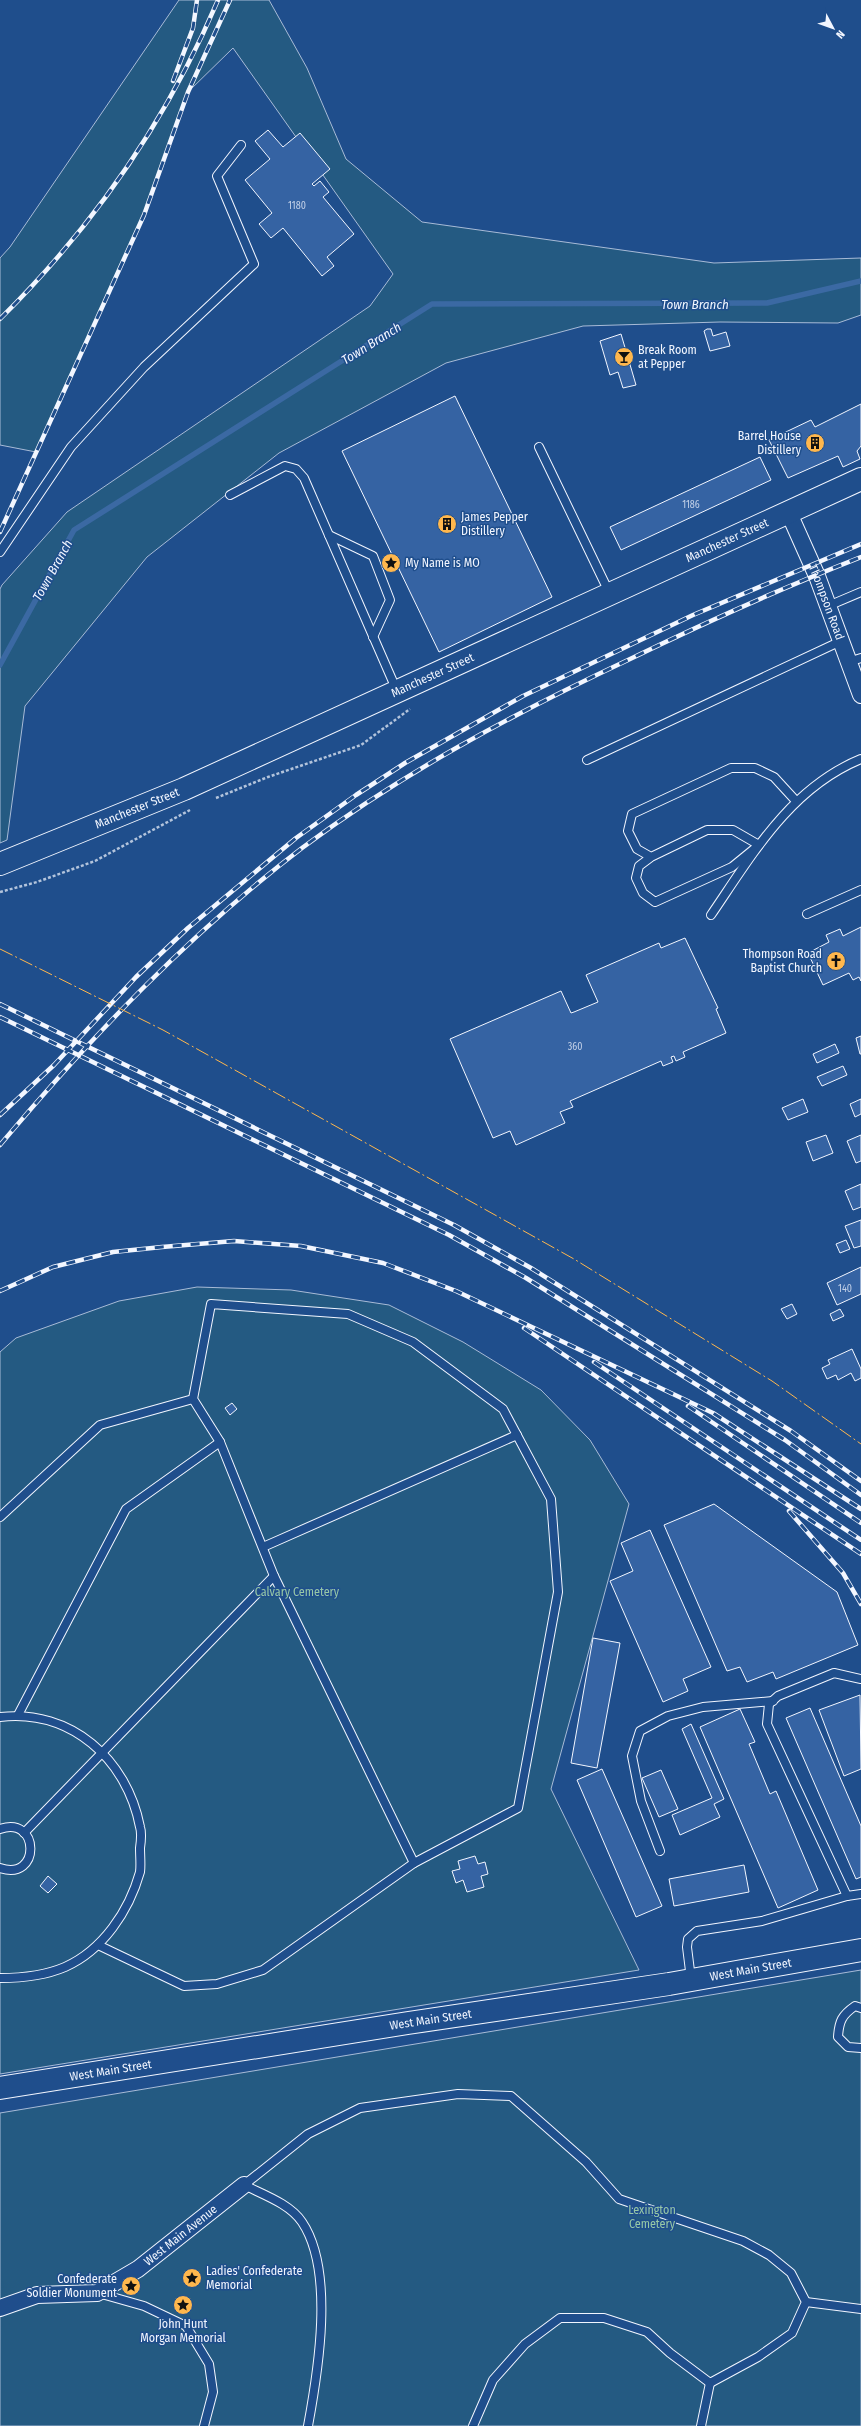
<svg xmlns="http://www.w3.org/2000/svg" width="861" height="2426" font-family="'Fira Sans Condensed',sans-serif">
<style>
.green{fill:#245a82;stroke:#a8bbd7}
.lines{fill:none;stroke-linecap:round;stroke-linejoin:round}
.stream{stroke:#3b69a3;stroke-width:5.5}
.building{fill:#3563a3;stroke:#f2f6ff}
.lane-casing{stroke:#f2f6ff;stroke-width:10}
.street-casing{stroke:#f2f6ff;stroke-width:18}
.secondary-casing{stroke:#f2f6ff;stroke-width:24}
.primary-casing{stroke:#f2f6ff;stroke-width:24}
.path{stroke:#b3c4dc;stroke-width:2.5;stroke-dasharray:3 2;stroke-linecap:butt}
.lane{stroke:#1f4e8c;stroke-width:8}
.street{stroke:#1f4e8c;stroke-width:16}
.secondary{stroke:#1f4e8c;stroke-width:22}
.primary{stroke:#1f4e8c;stroke-width:22}
.rail-casing{stroke:#f2f6ff;stroke-width:4.5}
.rail{stroke:#1f4e8c;stroke-width:3;stroke-dasharray:9;stroke-linecap:butt}
.power{stroke:#ffb74d;stroke-width:1;stroke-dasharray:14 3 2 3;stroke-linecap:butt}
.labels{text-anchor:middle;stroke-width:3;stroke-linejoin:round;paint-order:stroke}
.number-label{font-size:10px;fill:#c3d1e8}
.poi-label{font-size:12px;fill:#f2f6ff;stroke:#1f4e8c;text-anchor:start}
.street-label{font-size:12px;fill:#f2f6ff;stroke:#1f4e8c}
.park-label{font-size:12px;fill:#97c8a6;stroke:#1f4e8c}
.water-label{font-size:13px;font-style:italic;fill:#f2f6ff;stroke:#1f4e8c}
</style>
<rect width="100%" height="100%" fill="#1f4e8c"/>
<g class="green">
<path d="M179,0H269L307,68L346,159L422,222L714,263L861,258V315L838,323L720,322L583,326L446,363L279,453L147,557L25,706L7,840L0,843V589L2,585L67,512L370,306L393,274L233,48L188,92L144,215L36,452L0,445V258L10,247Z"/>
<path d="M197,1287L291,1290L389,1305L463,1342L541,1390L590,1440L629,1504L551,1789L639,1970L0,2074V1352L16,1338L119,1301Z"/>
<path d="M861,1970V2426H0V2113Z"/>
</g>
<g class="lines">
<path class="stream" d="M0,665L74,530L432,304L767,303L861,281"/>
</g>
<g class="building">
<path d="M268,130L283,147L300,133L330,169L312,184L314,186L320,181L329,192L323,197L354,234L327,257L334,266L322,276L283,228L271,238L259,224L272,213L245,180L270,159L255,141Z"/>
<path d="M707,329H711L713,336L726,332L730,346L710,351L704,331Z"/>
<path d="M621,334L636,385L623,388L618,372L610,375L600,341Z"/>
<path d="M455,396L552,597L439,652L342,451Z"/>
<path d="M861,404V446L857,451L860,459L843,467L838,456L788,478L769,440L811,420L815,427Z"/>
<path d="M760,457L771,480L621,550L610,527Z"/>
<path d="M861,927V981L859,977L853,980L849,973L823,985L808,953L829,942L826,935L840,929L843,936Z"/>
<path d="M685,938L718,1008L716,1009L726,1033L683,1052L685,1057L676,1061L674,1056L671,1057L673,1062L663,1066L661,1061L570,1101L573,1107L560,1112L565,1123L516,1145L510,1131L493,1138L450,1039L561,991L571,1013L574,1012L598,1002L586,975L659,943L661,948Z"/>
<path d="M861,1036V1054H860L856,1038Z"/>
<path d="M835,1044L839,1053L817,1063L813,1054Z"/>
<path d="M843,1066L847,1075L822,1086L817,1077Z"/>
<path d="M803,1099L808,1112L788,1120L782,1108Z"/>
<path d="M861,1099V1114L855,1117L850,1104Z"/>
<path d="M826,1135L833,1153L813,1161L806,1142Z"/>
<path d="M861,1135V1161L856,1163L847,1141Z"/>
<path d="M861,1184V1207L853,1210L845,1191Z"/>
<path d="M861,1220V1246L854,1248L845,1226Z"/>
<path d="M846,1240L850,1249L840,1253L836,1244Z"/>
<path d="M861,1267V1294L837,1305L827,1283Z"/>
<path d="M792,1304L797,1314L787,1319L781,1309Z"/>
<path d="M840,1309L844,1316L833,1321L830,1314Z"/>
<path d="M852,1349L861,1369V1378L855,1381L851,1373L838,1380L836,1375L827,1379L822,1368L830,1364L828,1360Z"/>
<path d="M232,1403L237,1409L230,1415L225,1408Z"/>
<path d="M714,1504L837,1592L858,1645L776,1679L773,1672L747,1682L740,1667L727,1671L664,1525Z"/>
<path d="M650,1530L711,1667L683,1679L688,1691L663,1702L610,1581L633,1571L621,1543Z"/>
<path d="M593,1638L620,1643L597,1768L571,1763Z"/>
<path d="M860,1695L861,1769L844,1776L819,1710Z"/>
<path d="M810,1708L861,1826V1877L856,1879L786,1718Z"/>
<path d="M740,1709L755,1742L749,1744L770,1794L776,1791L818,1890L778,1908L700,1727Z"/>
<path d="M691,1724L724,1799L714,1804L720,1817L680,1835L672,1815L712,1798L682,1729Z"/>
<path d="M602,1769L662,1906L636,1917L577,1780Z"/>
<path d="M661,1770L678,1809L659,1817L642,1778Z"/>
<path d="M475,1856L478,1864L485,1862L488,1874L481,1876L484,1887L467,1892L463,1880L456,1883L452,1871L460,1869L458,1861Z"/>
<path d="M744,1865L749,1892L674,1906L669,1879Z"/>
<path d="M48,1876L57,1884L48,1893L40,1886Z"/>
</g>
<g class="lines">
<defs>
<g id="lane">
<path d="M539,447L609,592"/>
<path d="M230,495L285,466L296,469L304,478L397,691"/>
<path d="M329,535L373,556L390,600L373,637"/>
<path d="M0,552L71,447L144,367L254,264L217,176L241,145"/>
<path d="M828,606L861,592"/>
<path d="M848,662L861,658"/>
<path d="M587,760L841,641"/>
<path d="M651,857L639,866L636,878L643,893L655,902L732,867L759,845L733,830H707L651,857L637,849L628,831L632,814L731,768H755L774,777L796,801"/>
<path d="M807,914L861,890"/>
<path d="M711,915C752,855 790,788 861,759"/>
<path d="M211,1304L348,1314L413,1342L503,1409L551,1499L558,1592L518,1808L414,1863L274,1576L220,1442L193,1399Z"/>
<path d="M0,1517L100,1425L193,1399"/>
<path d="M263,1547L517,1435"/>
<path d="M861,1679L834,1673L778,1696L769,1704L767,1724L847,1896L861,1894"/>
<path d="M18,1715L126,1509L220,1442"/>
<path d="M0,1717C71,1709 127,1759 140,1827C142,1833 141,1841 140,1848C140,1856 141,1865 140,1872C129,1911 103,1950 65,1967C44,1976 22,1978 0,1978"/>
<path d="M0,1829C40,1815 41,1882 0,1868"/>
<path d="M24,1833L274,1576"/>
<path d="M660,1851L641,1801L632,1756L640,1731L668,1716L703,1707L773,1701"/>
<path d="M98,1945L184,1986L217,1984L263,1970L414,1863"/>
<path d="M691,1979L687,1947L688,1939L697,1931L762,1921L847,1896"/>
<path d="M861,2008L855,2006C842,2015 839,2021 838,2037L848,2047L861,2048"/>
<path d="M98,2293L144,2306L186,2326L209,2364L213,2392L204,2426"/>
<path d="M806,2302L861,2309"/>
<path d="M308,2426C318,2372 335,2271 302,2222C290,2204 264,2195 244,2185L308,2134L360,2108L458,2094L511,2096L586,2162L619,2199L743,2241L769,2255L791,2273L806,2302L792,2333L758,2357L710,2383L670,2353L647,2332L604,2318H560L525,2344L493,2380L473,2426"/>
<path d="M701,2426L710,2383"/>
</g>
<g id="street">
<path id="s1" d="M788,511L817,576L861,695"/>
<path id="s2" d="M0,2308L37,2295L97,2293L138,2269L244,2185"/>
</g>
<g id="secondary">
<path id="s3" d="M0,864L184,789L861,479"/>
</g>
<g id="primary">
<path id="s4" d="M0,2088L408,2023L669,1984L861,1950"/>
</g>
</defs>
<use href="#lane" class="lane-casing"/>
<use href="#street" class="street-casing"/>
<use href="#secondary" class="secondary-casing"/>
<use href="#primary" class="primary-casing"/>
<g class="path">
<path d="M216,798L268,777L361,745L410,709"/>
<path d="M0,892L37,882L95,861L190,810"/>
</g>
<use href="#lane" class="lane"/>
<use href="#street" class="street"/>
<use href="#secondary" class="secondary"/>
<use href="#primary" class="primary"/>
<defs>
<g id="rail">
<path d="M173,81L193,28L197,0"/>
<path d="M0,319C93,227 167,120 218,0"/>
<path d="M0,532L144,215L188,92L230,0"/>
<path d="M0,1004L454,1225L531,1268L791,1431L861,1481"/>
<path d="M0,1017L449,1235L526,1278L785,1440L861,1495"/>
<path d="M0,1115L54,1065L136,977L188,928L296,838L356,795L405,763L523,696L693,615L861,544"/>
<path d="M0,1145C91,1037 189,934 302,848C404,772 513,714 628,660C704,623 782,588 861,557"/>
<path d="M0,1291L53,1267L113,1252L162,1247L234,1241L301,1246L383,1263L456,1291L713,1413L861,1509"/>
<path d="M524,1328L861,1554"/>
<path d="M594,1362L861,1540"/>
<path d="M688,1406L861,1523"/>
<path d="M789,1511L843,1573L861,1604"/>
</g>
</defs>
<use href="#rail" class="rail-casing"/>
<use href="#rail" class="rail"/>
<path class="power" d="M0,949L163,1030L574,1259L772,1381L861,1444"/>
</g>
<defs>
<symbol id="bar-disc" viewBox="-11 -11 22 22"><circle r="9.5" fill="#ffb74d" stroke="#1f4e8c"/><path d="M-6-5H6L.8 .8V4.5H3.5V6h-7V4.5H-.8V.8Z" fill="#111"/></symbol>
<symbol id="building-disc" viewBox="-11 -11 22 22"><circle r="9.5" fill="#ffb74d" stroke="#1f4e8c"/><path d="M-4-6H4V6H1V3H-1V6H-4ZM-2.5-4.3h1.7v1.8h-1.7ZM.8-4.3h1.7v1.8H.8ZM-2.5-1h1.7V.8h-1.7ZM.8-1h1.7V.8H.8Z" fill="#111"/></symbol>
<symbol id="sight-disc" viewBox="-11 -11 22 22"><circle r="9.5" fill="#ffb74d" stroke="#1f4e8c"/><path d="M0-6L1.8-2.2L6-1.7L2.9 1.2L3.7 5.4L0 3.3L-3.7 5.4L-2.9 1.2L-6-1.7L-1.8-2.2Z" fill="#111"/></symbol>
<symbol id="church-disc" viewBox="-11 -11 22 22"><circle r="9.5" fill="#ffb74d" stroke="#1f4e8c"/><path d="M-1.2-6h2.4v3.5h3.3v2.4h-3.3V6h-2.4V-.1h-3.3v-2.4h3.3Z" fill="#111"/></symbol>
</defs>
<g fill-rule="evenodd">
<use href="#bar-disc" x="613" y="346" width="22" height="22"/>
<use href="#building-disc" x="804" y="432" width="22" height="22"/>
<use href="#building-disc" x="436" y="513" width="22" height="22"/>
<use href="#sight-disc" x="380" y="552" width="22" height="22"/>
<use href="#church-disc" x="825" y="950" width="22" height="22"/>
<use href="#sight-disc" x="181" y="2267" width="22" height="22"/>
<use href="#sight-disc" x="120" y="2275" width="22" height="22"/>
<use href="#sight-disc" x="172" y="2294" width="22" height="22"/>
</g>
<g class="labels">
<g class="number-label">
<text x="297" y="209">1180</text>
<text x="691" y="508">1186</text>
<text x="575" y="1050">360</text>
<text x="845" y="1292">140</text>
</g>
<g class="poi-label">
<text x="638" y="354">Break Room<tspan x="638" dy="14">at Pepper</tspan></text>
<text x="801" y="440" text-anchor="end">Barrel House<tspan x="801" dy="14">Distillery</tspan></text>
<text x="461" y="521">James Pepper<tspan x="461" dy="14">Distillery</tspan></text>
<text x="405" y="567">My Name is MO</text>
<text x="822" y="958" text-anchor="end">Thompson Road<tspan x="822" dy="14">Baptist Church</tspan></text>
<text x="206" y="2275">Ladies' Confederate<tspan x="206" dy="14">Memorial</tspan></text>
<text x="117" y="2283" text-anchor="end">Confederate<tspan x="117" dy="14">Soldier Monument</tspan></text>
<text x="183" y="2328" text-anchor="middle">John Hunt<tspan x="183" dy="14">Morgan Memorial</tspan></text>
</g>
<g class="street-label">
<text dy="4" stroke="none"><textPath href="#s3" startOffset="796">Manchester Street</textPath></text>
<text dy="4" stroke="none"><textPath href="#s1" startOffset="99">Thompson Road</textPath></text>
<text dy="4" stroke="none"><textPath href="#s3" startOffset="472">Manchester Street</textPath></text>
<text dy="4" stroke="none"><textPath href="#s3" startOffset="148">Manchester Street</textPath></text>
<text dy="4" stroke="none"><textPath href="#s4" startOffset="760">West Main Street</textPath></text>
<text dy="4" stroke="none"><textPath href="#s4" startOffset="436">West Main Street</textPath></text>
<text dy="4" stroke="none"><textPath href="#s4" startOffset="112">West Main Street</textPath></text>
<text dy="4" stroke="none"><textPath href="#s2" startOffset="201">West Main Avenue</textPath></text>
</g>
<g class="park-label">
<text x="297" y="1596">Calvary Cemetery</text>
<text x="652" y="2214">Lexington<tspan x="652" dy="14">Cemetery</tspan></text>
</g>
<g class="water-label">
<text x="695" y="309">Town Branch</text>
<text transform="translate(371 343) rotate(-32)" y="5">Town Branch</text>
<text transform="translate(52 570) rotate(-61)" y="5">Town Branch</text>
</g>
</g>
<g transform="translate(833 28) rotate(131)" stroke="#1f4e8c" stroke-width="3" paint-order="stroke">
<path d="M0-3L7 15L0 10L-7 15Z" fill="#f2f6ff"/>
<text y="-6" font-size="11" font-weight="bold" text-anchor="middle" fill="#f2f6ff">N</text>
</g>
</svg>
